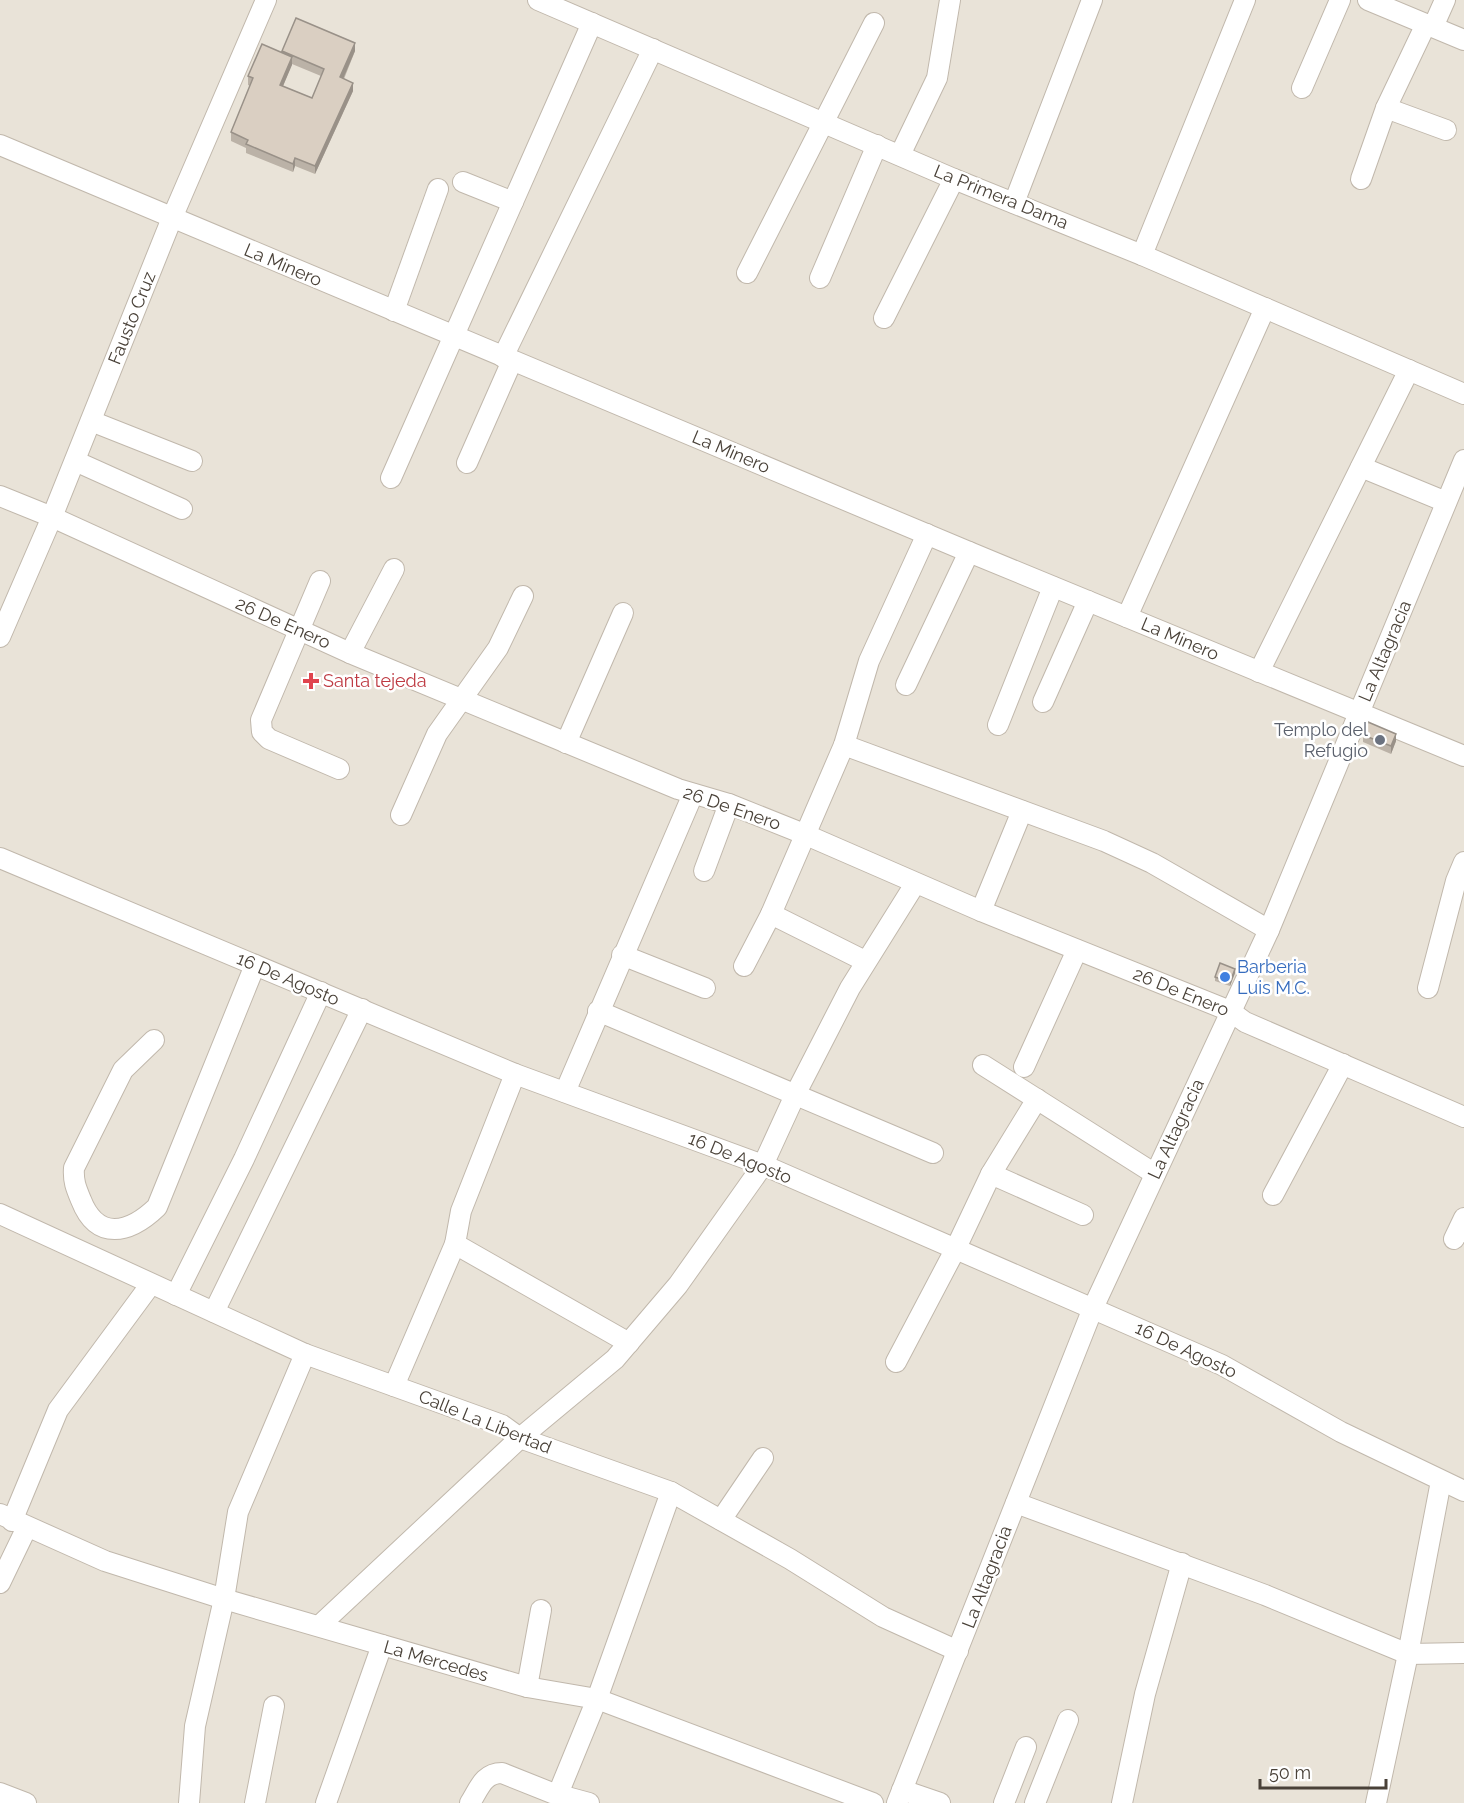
<svg xmlns="http://www.w3.org/2000/svg" width="1464" height="1803" font-family="Raleway,sans-serif">
<style>
.residential{fill:#e9e3d8}
.lines{fill:none;stroke-linecap:round;stroke-linejoin:round}
.minor-casing{stroke:#c1b8ac;stroke-width:22}
.minor{stroke:#fff;stroke-width:20}
.wall{fill:#bbb2a7;fill-rule:evenodd}
.shaded-wall{fill:#999188}
.building{fill:#dacfc2;stroke:#999188;stroke-width:1.5}
.health-dot{fill:#e0444e;stroke:#fff;stroke-width:2}
.worship-dot{fill:#6b7280;stroke:#fff;stroke-width:2}
.shop-dot{fill:#3f7fe0;stroke:#fff;stroke-width:2}
.labels{text-anchor:middle;stroke-width:5;stroke-linejoin:round;paint-order:stroke}
.street-label{font-size:18px;fill:#494138;stroke:#fff}
.health-label{font-size:18px;fill:#be3a42;stroke:#fff;text-anchor:start}
.worship-label{font-size:18px;fill:#5b616d;stroke:#fff;text-anchor:end}
.shop-label{font-size:18px;fill:#366cbe;stroke:#fff;text-anchor:start}
</style>
<rect width="100%" height="100%" fill="#f5f1ea"/>
<rect class="residential" x="0" y="0" width="1464" height="1803"/>
<g class="lines">
<defs>
<g id="minor">
<path d="M538,0L954,179L1142,255L1464,394"/>
<path d="M1368,0L1464,40"/>
<path d="M1433,27L1445,0"/>
<path d="M1302,88L1340,0"/>
<path d="M1386,108L1446,130"/>
<path d="M0,145L969,552L1464,756"/>
<path d="M900,155L937,78L950,0"/>
<path d="M1361,179L1386,108L1426,24"/>
<path d="M463,182L513,202"/>
<path d="M1014,203L1092,0"/>
<path d="M1142,255L1245,0"/>
<path d="M747,273L874,23"/>
<path d="M820,278L877,145"/>
<path d="M394,311L438,189"/>
<path d="M884,318L954,179"/>
<path d="M503,357L653,49"/>
<path d="M91,421L192,461"/>
<path d="M75,461L182,509"/>
<path d="M467,463L512,361"/>
<path d="M1361,467L1446,502"/>
<path d="M391,478L592,23"/>
<path d="M0,496L52,517L350,653L678,789L729,804L804,834L981,911L1230,1011L1245,1022L1464,1117"/>
<path d="M320,581L261,720L262,732L269,739L339,769"/>
<path d="M1127,617L1265,308"/>
<path d="M0,637L52,517L172,218L266,0"/>
<path d="M350,653L394,569"/>
<path d="M1259,672L1409,370"/>
<path d="M906,685L969,552"/>
<path d="M1043,702L1088,601"/>
<path d="M998,725L1053,587"/>
<path d="M566,743L623,613"/>
<path d="M844,745L1104,841L1152,863L1269,930"/>
<path d="M401,815L437,734L498,648L523,596"/>
<path d="M0,858L515,1074L763,1165L1222,1365L1341,1432L1464,1491"/>
<path d="M704,871L729,804"/>
<path d="M981,911L1022,811"/>
<path d="M771,914L865,961"/>
<path d="M622,955L705,988"/>
<path d="M744,966L771,914L844,745L869,661L927,534"/>
<path d="M1428,988L1456,881L1464,862"/>
<path d="M598,1011L933,1153"/>
<path d="M154,1040L123,1070L74,1168C73,1181 76,1188 81,1200C97,1241 129,1234 157,1207L255,965"/>
<path d="M983,1065L1155,1174"/>
<path d="M1024,1067L1077,950"/>
<path d="M515,1074L461,1211L455,1244L629,1343"/>
<path d="M565,1092L693,794"/>
<path d="M991,1174L1083,1215"/>
<path d="M1273,1195L1343,1064"/>
<path d="M0,1214L305,1354L502,1425L520,1438L671,1492L790,1559L883,1617L958,1651"/>
<path d="M1454,1239L1464,1218"/>
<path d="M176,1295L244,1159L321,992"/>
<path d="M214,1312L362,1009"/>
<path d="M896,1362L955,1250L991,1174L1037,1099"/>
<path d="M394,1386L455,1244"/>
<path d="M1016,1503L1265,1595L1408,1654L1464,1653"/>
<path d="M0,1514L105,1561L224,1599L527,1687L597,1699L873,1803"/>
<path d="M721,1520L763,1458"/>
<path d="M12,1521L58,1410L151,1284"/>
<path d="M0,1583L27,1527"/>
<path d="M319,1626L520,1438L615,1359L678,1285L763,1165L796,1093L850,988L915,884"/>
<path d="M527,1687L541,1610"/>
<path d="M902,1790L940,1803"/>
<path d="M0,1793L26,1803"/>
<path d="M558,1794L597,1699L671,1492"/>
<path d="M189,1803L195,1726L224,1599L238,1512L305,1354"/>
<path d="M255,1803L274,1706"/>
<path d="M326,1803L382,1645"/>
<path d="M470,1803C479,1789 483,1773 502,1773L552,1793L589,1803"/>
<path d="M897,1803L1093,1308L1269,930L1464,460"/>
<path d="M1004,1803L1026,1747"/>
<path d="M1035,1803L1068,1720"/>
<path d="M1122,1803L1145,1694L1182,1563"/>
<path d="M1376,1803L1408,1654L1441,1481"/>
</g>
</defs>
<use href="#minor" class="minor-casing"/>
<use href="#minor" class="minor"/>
</g>
<g class="wall">
<path d="M282,51H355L344,79L353,91L315,174L295,166L293,172L246,153V148L231,141V132L250,86L248,85V76L282,53ZM292,64L321,76L312,98L283,86Z"/>
<path d="M1363,735L1396,741L1391,754L1363,742Z"/>
<path d="M1235,973L1230,986L1215,981V977Z"/>
</g>
<g class="shaded-wall">
<path d="M355,43V51L340,86V77Z"/>
<path d="M292,57V65L280,93V85Z"/>
<path d="M353,83V91L315,174V166Z"/>
<path d="M295,158V166L293,172V164Z"/>
<path d="M1396,734V741L1391,754V746Z"/>
<path d="M1235,969V973L1230,986V982Z"/>
</g>
<g class="building">
<path d="M296,18L355,43L340,77L353,83L315,166L295,158L293,164L246,144L248,140L231,132L253,78L248,76L262,44L292,57L280,85L312,98L324,69L282,51Z"/>
<path d="M1368,722L1396,734L1391,746L1363,735Z"/>
<path d="M1220,963L1235,969L1230,982L1215,977Z"/>
</g>
<path class="health-dot" d="M308 672h6v6h6v6h-6v6h-6v-6h-6v-6h6z"/>
<circle class="worship-dot" cx="1380" cy="740" r="6"/>
<circle class="shop-dot" cx="1225" cy="977" r="6"/>
<g class="labels">
<g class="street-label">
<text transform="translate(1001 197) rotate(22)" y="6">La Primera Dama</text>
<text transform="translate(283 265) rotate(23)" y="6">La Minero</text>
<text transform="translate(132 318) rotate(-68)" y="6">Fausto Cruz</text>
<text transform="translate(731 452) rotate(23)" y="6">La Minero</text>
<text transform="translate(283 623) rotate(24)" y="6">26 De Enero</text>
<text transform="translate(1180 639) rotate(23)" y="6">La Minero</text>
<text transform="translate(1385 651) rotate(-67)" y="6">La Altagracia</text>
<text transform="translate(732 808) rotate(19)" y="6">26 De Enero</text>
<text transform="translate(288 979) rotate(23)" y="6">16 De Agosto</text>
<text transform="translate(1181 992) rotate(22)" y="6">26 De Enero</text>
<text transform="translate(1176 1129) rotate(-65)" y="6">La Altagracia</text>
<text transform="translate(740 1158) rotate(22)" y="6">16 De Agosto</text>
<text transform="translate(1186 1350) rotate(25)" y="6">16 De Agosto</text>
<text transform="translate(485 1422) rotate(22)" y="6">Calle La Libertad</text>
<text transform="translate(987 1577) rotate(-69)" y="6">La Altagracia</text>
<text transform="translate(436 1661) rotate(16)" y="6">La Mercedes</text>
</g>
<g class="health-label">
<text x="323" y="687">Santa tejeda</text>
</g>
<g class="worship-label">
<text x="1368" y="736">Templo del<tspan x="1368" dy="21">Refugio</tspan></text>
</g>
<g class="shop-label">
<text x="1237" y="973">Barberia<tspan x="1237" dy="21">Luis M.C.</tspan></text>
</g>
</g>
<path d="M1260 1779v9h126v-9" fill="none" stroke="#494138" stroke-width="3"/>
<text x="1269" y="1779" font-size="18" fill="#494138" stroke="#ffffff" stroke-width="4.5" paint-order="stroke">50 m</text>
</svg>
